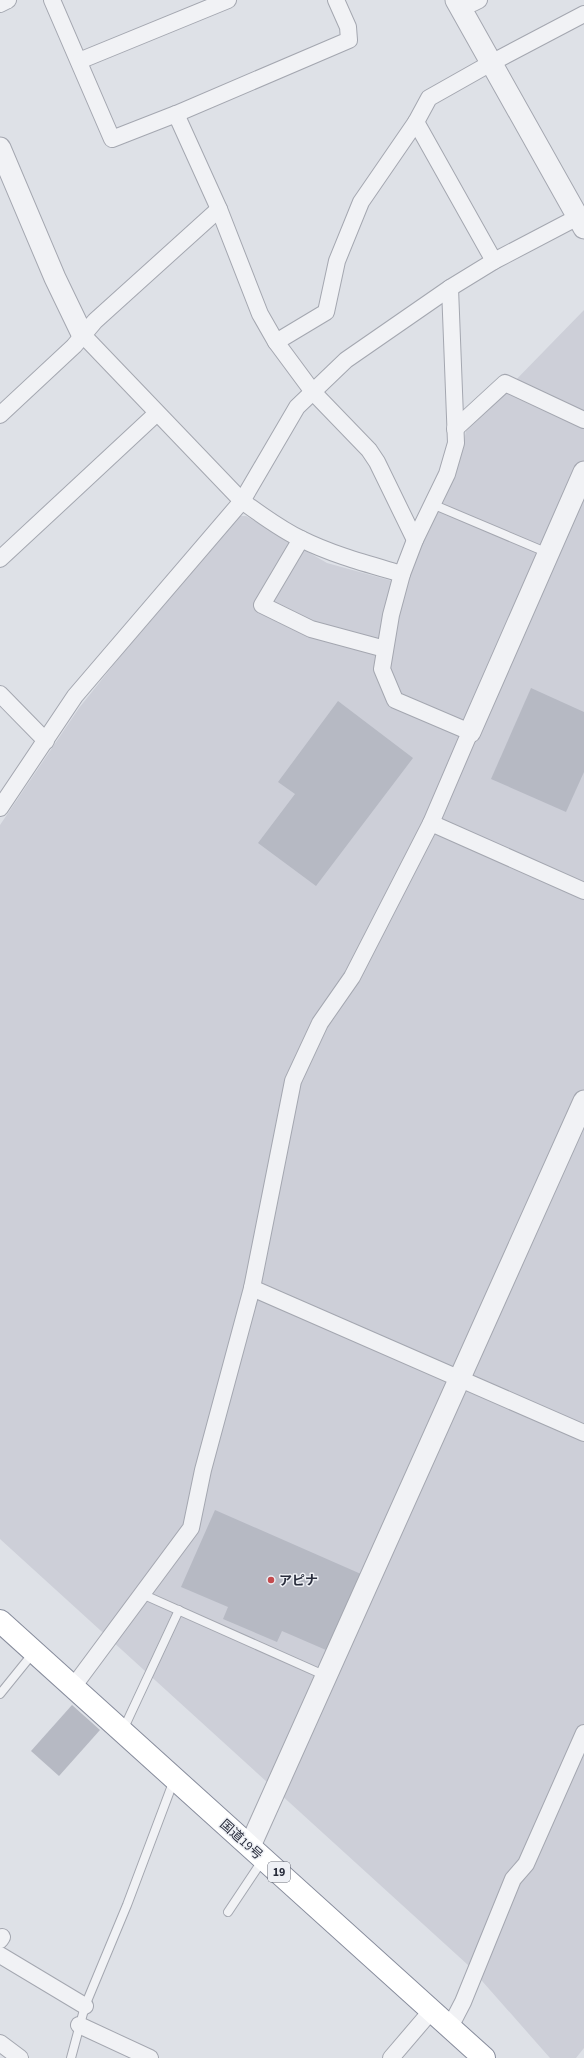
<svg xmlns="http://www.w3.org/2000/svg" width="584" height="2058" font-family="'Source Sans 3','Noto Sans JP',sans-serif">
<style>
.built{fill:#cdcfd8}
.building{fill:#b6b9c3}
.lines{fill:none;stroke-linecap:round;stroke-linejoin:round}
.service-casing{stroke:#a4a7b0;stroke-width:10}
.minor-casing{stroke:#a4a7b0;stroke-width:18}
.tertiary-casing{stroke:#a4a7b0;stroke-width:23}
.trunk-casing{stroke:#878c9c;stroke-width:24}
.service{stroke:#f1f2f5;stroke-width:8}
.minor{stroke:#f1f2f5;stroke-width:16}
.tertiary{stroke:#f1f2f5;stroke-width:21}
.trunk{stroke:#fff;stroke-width:22}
.poi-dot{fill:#c44b4e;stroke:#eef0f5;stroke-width:1.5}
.labels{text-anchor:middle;stroke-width:3;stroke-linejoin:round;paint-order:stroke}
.shield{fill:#eef0f5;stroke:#646874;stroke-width:1}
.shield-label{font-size:12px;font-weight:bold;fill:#292d3c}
.poi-label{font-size:13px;font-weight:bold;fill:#292d3c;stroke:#eef0f5;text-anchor:start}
.street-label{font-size:13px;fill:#292d3c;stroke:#eef0f5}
</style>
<rect width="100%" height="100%" fill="#dee1e7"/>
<path class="built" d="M584,310V2048L576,2058H550L468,1965L0,1539V825L79,708L139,633L238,516H246L327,563L407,585L415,557L451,484L463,446L466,431Z"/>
<g class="building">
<path d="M531,688L584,712V772L566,812L491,779Z"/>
<path d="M338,701L413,758L316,886L258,843L295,794L278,782Z"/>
<path d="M215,1510L361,1574L326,1650L282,1631L277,1642L223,1619L228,1607L181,1587Z"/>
<path d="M72,1705L100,1730L59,1776L31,1751Z"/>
</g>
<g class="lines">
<defs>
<g id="service">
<path d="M432,504L548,553"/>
<path d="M142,1594L326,1676"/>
<path d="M0,1694L34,1652"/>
<path d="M123,1730L179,1610"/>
<path d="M228,1912L258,1867L265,1860"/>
<path d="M71,2058L85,2006L127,1905L174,1780"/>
</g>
<g id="minor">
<path d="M52,0L112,139L176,114L349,40L348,27L336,0"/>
<path d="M473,3L479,0"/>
<path d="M0,4L8,0"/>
<path d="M79,61L228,0"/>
<path d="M176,114L219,209L260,314L276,342L313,392L369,450L377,462L415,540"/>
<path d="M416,122L494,261"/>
<path d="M82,334L242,501C260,514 280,529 301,539C333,555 368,564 402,574"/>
<path d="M276,342L326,312L337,261L361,202L416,122L429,98L491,63L584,14"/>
<path d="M0,415L74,346L95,321L219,209"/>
<path d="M455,429L505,383L584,420"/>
<path d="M301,539L262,605L311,629L385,649"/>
<path d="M0,559L157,413"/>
<path d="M0,694L46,741"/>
<path d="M0,808L75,696L242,501L297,407L346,360L450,288L494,261L578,217"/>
<path d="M431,823L584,891"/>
<path d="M252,1288L584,1433"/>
<path d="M73,1687L191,1528L203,1470L252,1288L293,1081L320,1023L352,977L431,823L470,732L395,700L382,669L391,615L402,574L415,540L447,474L456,443L450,288"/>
<path d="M0,1940L2,1937"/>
<path d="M0,1955L85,2006"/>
<path d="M79,2025L150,2058"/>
<path d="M450,2027L463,2002L513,1879L526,1864L584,1733"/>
<path d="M0,2043L20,2058"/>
<path d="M391,2058L432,2010"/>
</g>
<g id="tertiary">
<path d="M456,0L584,228"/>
<path d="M0,148L55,278L82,334"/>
<path d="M470,732L584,472"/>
<path d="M250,1846L584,1101"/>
</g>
<path id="trunk" d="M0,1621L484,2058"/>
</defs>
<use href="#service" class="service-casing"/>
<use href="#minor" class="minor-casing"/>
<use href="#tertiary" class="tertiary-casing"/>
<use href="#trunk" class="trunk-casing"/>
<use href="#service" class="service"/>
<use href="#minor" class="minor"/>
<use href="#tertiary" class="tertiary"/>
<use href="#trunk" class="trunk"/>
</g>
<circle class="poi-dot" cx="271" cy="1580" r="4"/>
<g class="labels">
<rect class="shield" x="268" y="1862" width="22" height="20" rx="3"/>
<g class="shield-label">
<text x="279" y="1876">19</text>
</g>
<g class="poi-label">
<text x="279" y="1585">アピナ</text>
</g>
<g class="street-label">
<text transform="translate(242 1839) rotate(42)" y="5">国道19号</text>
</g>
</g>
</svg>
